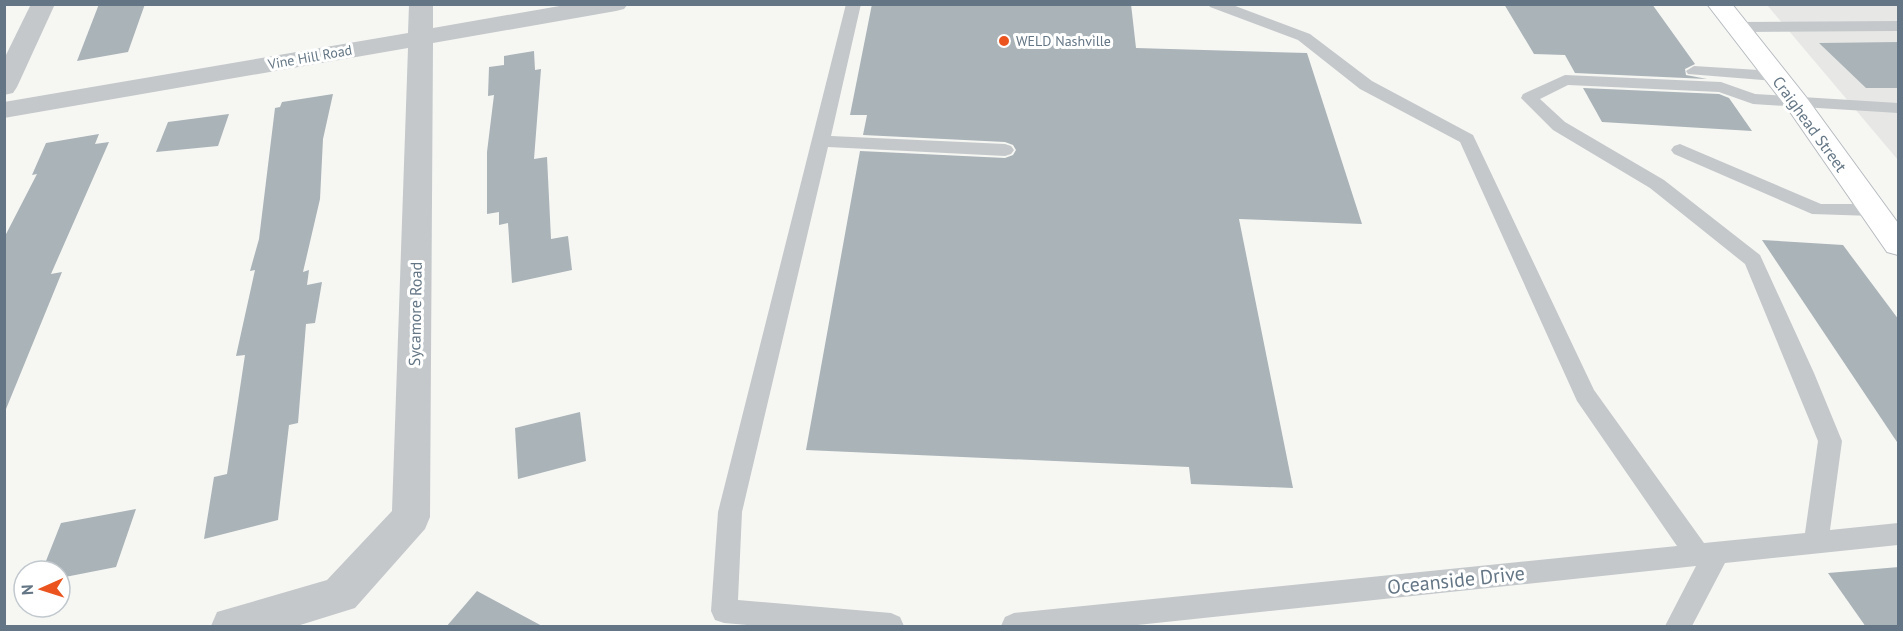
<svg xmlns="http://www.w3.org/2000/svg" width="1903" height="631" font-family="'PT Sans',sans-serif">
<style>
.built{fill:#e7e8e6}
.building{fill:#aab3b8}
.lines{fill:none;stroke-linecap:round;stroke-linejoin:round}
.secondary-casing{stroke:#b6bbc0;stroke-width:2}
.lane{fill:#c4c8cb;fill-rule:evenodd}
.street{fill:#c4c8cb;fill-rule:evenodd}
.secondary{fill:#fff;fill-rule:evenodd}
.poi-dot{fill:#eb541e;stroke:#fff;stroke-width:2}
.labels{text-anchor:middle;stroke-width:6;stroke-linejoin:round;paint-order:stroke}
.far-poi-label{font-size:14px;fill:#647685;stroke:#fff;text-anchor:start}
.far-street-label{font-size:14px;fill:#647685;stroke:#fff}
.street-label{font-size:16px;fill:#647685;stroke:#fff}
.near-street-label{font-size:20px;fill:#647685;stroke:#fff}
</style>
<rect width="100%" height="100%" fill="#f6f7f3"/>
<path class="built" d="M1767,5H1898V160Z"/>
<g class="building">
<path d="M99,4H145L128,52L77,61Z"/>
<path d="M872,4H1131L1136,48L1307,53L1362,224L1239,219L1293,488L1191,484L1189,467L806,450L860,151L1005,158L1013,155L1016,150L1013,145L1005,142L863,135L867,115H850Z"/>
<path d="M1504,4H1652L1695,64L1685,69L1686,75L1707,79L1575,73L1565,55L1534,54Z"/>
<path d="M1899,42V88H1866L1819,43Z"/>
<path d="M534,51L535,70L541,69L534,159L547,157L551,239L568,236L572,270L512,283L508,223L499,225V212L487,214V152L494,95L488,96L489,67L504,65V56Z"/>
<path d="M1583,88L1719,94L1729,98L1752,131L1602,122Z"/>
<path d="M333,94L323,139L320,199L303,272L309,270L307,285L322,282L315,323L306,324L298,423L289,425L278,520L204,539L214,477L227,474L245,355L236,356L255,270L250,271L259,239L275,108L280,107L282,102Z"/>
<path d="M229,114L218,146L156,152L168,122Z"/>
<path d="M99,134L95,144L109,142L51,274L62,272L4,414V238L37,174L32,175L46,143Z"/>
<path d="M1762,240L1843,245L1899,320V445Z"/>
<path d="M580,412L586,461L518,479L515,428Z"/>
<path d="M136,509L116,567L60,578V571H42L61,523Z"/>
<path d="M1899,567V627H1866L1828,573Z"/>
<path d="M477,591L544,627H446Z"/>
</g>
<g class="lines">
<defs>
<path id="secondary" d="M1707,4H1732L1806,97L1898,223V255L1887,252L1788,109Z"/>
</defs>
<use href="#secondary" class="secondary-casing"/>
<g class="lane">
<path d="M846,4H861L831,136L1005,144L1011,146L1014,150L1011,154L1005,156L828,147L742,512L738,600L891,613L900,617L904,626H759L724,623L715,620L711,611L718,512Z"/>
<path d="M1208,4H1230L1310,34L1372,81L1473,135L1594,390L1704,543L1805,533L1818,441L1745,264L1650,188L1553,130L1521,98L1523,94L1565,75L1721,82L1755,94L1898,103V113L1753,104L1719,92L1568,85L1540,99L1565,122L1664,180L1760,255L1814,373L1842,441L1830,530L1898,523V545L1725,563L1692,626H1665L1696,566L1128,626H1001L1005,617L1014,613L1677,546L1577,401L1460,142L1360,89L1298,40L1210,7Z"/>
<path d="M1898,21V31L1737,32L1729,27L1737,22Z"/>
<path d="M1694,66L1775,71L1783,76L1775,81L1688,74L1686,71Z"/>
<path d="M1680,144L1821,204H1872L1879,206L1882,210L1879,214L1872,216L1812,214L1674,154L1671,150L1674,146Z"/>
</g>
<g class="street">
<path d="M31,4H55L17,87L13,93L4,95V59Z"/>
<path d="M409,4H433V28L571,4H628L624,9L616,11L433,43L430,517L425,529L355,608L297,626H211L217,612L327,580L392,511L408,48L4,118V102L408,33Z"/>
</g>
<use href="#secondary" class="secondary"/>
</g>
<circle class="poi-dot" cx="1004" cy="41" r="6"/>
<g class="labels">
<g class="far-poi-label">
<text x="1016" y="46">WELD Nashville</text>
</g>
<g class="far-street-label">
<text transform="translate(310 57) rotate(-10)" y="5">Vine Hill Road</text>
</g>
<g class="street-label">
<text transform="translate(1810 124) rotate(54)" y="6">Craighead Street</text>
<text transform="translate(415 314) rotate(-89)" y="6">Sycamore Road</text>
</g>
<g class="near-street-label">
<text transform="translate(1456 580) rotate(-6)" y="7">Oceanside Drive</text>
</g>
</g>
<rect width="1903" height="631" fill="none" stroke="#647685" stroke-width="12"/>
<g transform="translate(42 589) rotate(267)"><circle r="28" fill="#ffffff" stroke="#c1c8ce" stroke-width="1.5"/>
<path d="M0-4.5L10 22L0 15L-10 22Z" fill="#eb541e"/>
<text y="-9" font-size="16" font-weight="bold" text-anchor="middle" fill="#647685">N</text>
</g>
</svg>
